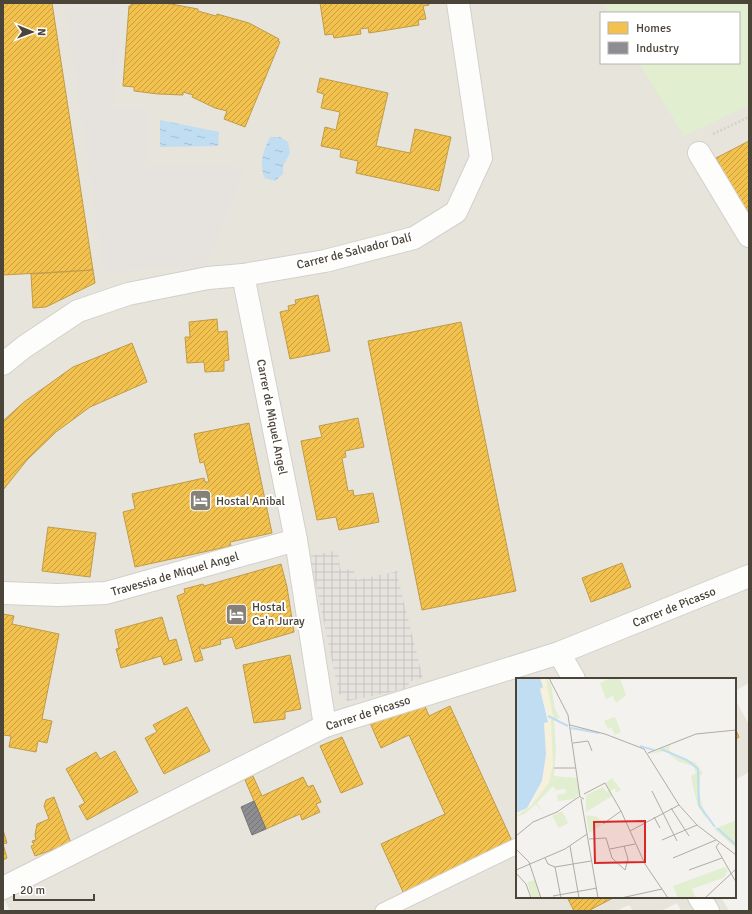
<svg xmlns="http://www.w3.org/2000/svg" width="752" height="914" font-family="Signika,sans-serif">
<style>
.residential{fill:#e7e4dc;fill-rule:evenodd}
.industrial{fill:url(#industrial-grid)}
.grass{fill:#e1eecf}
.parking{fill:#e6e3df}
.water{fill:url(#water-ripples)}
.homes{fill:url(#homes-hatch);stroke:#c09c48}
.industry{fill:url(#industry-hatch);stroke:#797777}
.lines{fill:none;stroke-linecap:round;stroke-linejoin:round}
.service-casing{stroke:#d2d0cb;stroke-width:17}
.minor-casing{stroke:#d2d0cb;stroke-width:24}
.path{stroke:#d3d2cc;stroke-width:2.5;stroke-dasharray:2 2;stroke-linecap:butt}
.service{stroke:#fdfdfc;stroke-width:15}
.minor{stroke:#fdfdfc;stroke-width:22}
.labels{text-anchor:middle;stroke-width:4;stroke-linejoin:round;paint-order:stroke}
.street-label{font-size:12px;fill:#4b4439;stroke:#fff}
.poi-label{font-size:12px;fill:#4b4439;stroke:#fff;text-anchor:start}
.inset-river{fill:none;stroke:#c0ddf1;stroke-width:2}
.inset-road{fill:none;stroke:#b0aca6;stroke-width:1}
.view{fill:#d62828;fill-opacity:0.15;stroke:#d62828;stroke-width:2}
.inset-edge{fill:none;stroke:#4b4439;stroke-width:2}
</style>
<defs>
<pattern id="industrial-grid" width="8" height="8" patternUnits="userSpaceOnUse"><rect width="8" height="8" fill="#e6e2de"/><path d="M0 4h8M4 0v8" fill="none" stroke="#c7c3bf"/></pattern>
<pattern id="water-ripples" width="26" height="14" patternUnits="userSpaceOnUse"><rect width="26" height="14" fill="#c0ddf1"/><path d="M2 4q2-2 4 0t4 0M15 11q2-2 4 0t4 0" fill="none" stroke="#a6bfcf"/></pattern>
<pattern id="homes-hatch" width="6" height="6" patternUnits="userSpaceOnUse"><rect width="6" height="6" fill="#f2c14e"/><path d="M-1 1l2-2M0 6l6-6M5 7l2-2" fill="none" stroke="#c69e42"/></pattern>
<pattern id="industry-hatch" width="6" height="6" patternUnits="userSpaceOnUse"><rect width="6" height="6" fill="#8d8d92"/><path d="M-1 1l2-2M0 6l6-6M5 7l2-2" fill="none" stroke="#757578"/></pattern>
</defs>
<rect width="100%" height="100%" fill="#f4f2ee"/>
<g class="residential">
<path d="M3,3H749V683L735,691V679H517V897H721L729,911H681L677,903L661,911H633L629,905L616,911H10L4,899H3ZM601,13H739V63H601Z"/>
<path d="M735,699L749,725V772L735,780Z"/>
</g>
<path class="industrial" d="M338,550L340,569L354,570L356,580L398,571L397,575L423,678L408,682L410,688L348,701L339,694L310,556Z"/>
<path class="grass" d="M603,3H749V105L684,136L639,63H739V13H609Z"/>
<path class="parking" d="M64,3H122L114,108L147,109L146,166H234L244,173L207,265L104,272Z"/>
<g class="water">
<path d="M160,120L219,132L218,146L160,147Z"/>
<path d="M270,137H280L288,142L290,153L283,166V174L275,181L265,178C258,165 264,149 270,137Z"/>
</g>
<g class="homes">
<path d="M3,3H52L93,270L3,275Z"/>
<path d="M166,3L198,9V11L216,16L217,14L249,23L279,39L278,41L280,42L245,127L224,119L227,111L215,108L192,97L193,95L183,92V95L158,94L134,91V87L123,86L129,6H131V4Z"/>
<path d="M320,3H429V5L423,6L426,19L418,20L419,25L369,33L368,28L360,29L361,34L334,38L333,34L325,35Z"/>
<path d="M320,78L388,93L376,146L410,153L415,129L451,137L439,191L356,173L358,161L340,157L341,150L321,146L325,127L336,130L340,112L321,108L324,94L317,92Z"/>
<path d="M749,141V222L716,158Z"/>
<path d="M93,270L95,283L46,307L33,308L31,274Z"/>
<path d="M318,295L330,351L290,359L280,312L289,310L288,306L296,304L295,300Z"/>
<path d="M217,319L218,332L227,331L229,360L224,361V371L205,372L204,362L187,363L185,337H190L189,322Z"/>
<path d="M461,322L516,591L422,610L368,341Z"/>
<path d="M132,343L147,382L90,407L56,432L27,460L3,490V421L24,402L73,367Z"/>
<path d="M358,418L364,447L345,451L346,457L342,458L348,491L353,490L354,496L373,493L379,522L339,530L336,517L317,520L301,441L322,437L319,426Z"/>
<path d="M249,423L272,533L230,542L231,546L135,567L123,512L135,509L132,494L204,478L205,482H209L204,462L200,463L194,434Z"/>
<path d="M48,527L96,533L90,577L42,571Z"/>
<path d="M622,563L631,587L591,602L582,578Z"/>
<path d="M281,564L287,587L294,632L236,649L232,637L220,640L221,644L202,649L200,646H199L203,660L195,662L177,596L185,593L184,589L203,584L204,586Z"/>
<path d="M3,614L14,616L12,624L59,634L42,719L52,721L47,743L38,741L36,752L9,747L11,736L3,735Z"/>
<path d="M162,617L169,641L176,639L182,660L164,665L161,656L121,668L116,649L119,648L115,630Z"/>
<path d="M290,655L301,709L285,712V719L254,723L243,665Z"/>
<path d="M422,699L429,716L450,706L513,843L404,894L381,844L445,814L409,735L381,748L370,723Z"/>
<path d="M187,707L210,751L164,774L145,738L157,732L153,725Z"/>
<path d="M735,728L739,737L735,740Z"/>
<path d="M342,737L363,784L341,793L320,746Z"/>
<path d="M115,751L138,792L87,820L79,806L85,803L66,769L96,752L100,759Z"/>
<path d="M253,776L262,796L303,777L308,787L313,785L321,802L316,804L320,812L302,820L300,814L266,829L245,780Z"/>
<path d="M54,797L71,843L35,856L31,846L34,845L32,841L36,840L35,835L37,824L49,819L44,806L46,800Z"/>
<path d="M3,830L7,843L3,844Z"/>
<path d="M3,844L7,858L3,860Z"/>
<path d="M567,897H615L588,911H574Z"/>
</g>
<path class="industry" d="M254,801L266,829L252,835L241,807Z"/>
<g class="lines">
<defs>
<path id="service" d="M383,911L517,846"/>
<g id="minor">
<path d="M699,153L749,236"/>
<path d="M243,275L296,540L325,726"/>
<path d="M3,364L24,347L78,311L128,294L208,278L243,275L325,261L414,238L456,212L481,158L458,3"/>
<path d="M3,593L58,595L106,593L296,540"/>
<path d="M559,653L574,679"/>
<path d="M3,888L325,726L559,653L749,576"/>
<path d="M699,897L708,911"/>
</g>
</defs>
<use href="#service" class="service-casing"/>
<use href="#minor" class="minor-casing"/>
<path class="path" d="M713,134L749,117"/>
<use href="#service" class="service"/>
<use href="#minor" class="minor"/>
</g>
<defs>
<symbol id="hotel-square" viewBox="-11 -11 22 22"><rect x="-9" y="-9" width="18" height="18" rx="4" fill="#868178" stroke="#fff"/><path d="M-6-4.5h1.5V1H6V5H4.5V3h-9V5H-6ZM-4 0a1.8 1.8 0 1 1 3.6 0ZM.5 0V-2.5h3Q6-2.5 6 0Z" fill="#fff"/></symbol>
</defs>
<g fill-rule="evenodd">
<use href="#hotel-square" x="188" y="488" width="25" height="25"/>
<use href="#hotel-square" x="224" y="602" width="25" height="25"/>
</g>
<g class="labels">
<g class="street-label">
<text transform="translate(354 251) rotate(-14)" y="4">Carrer de Salvador Dalí</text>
<text transform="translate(272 417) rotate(79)" y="4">Carrer de Miquel Angel</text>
<text transform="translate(175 574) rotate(-16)" y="4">Travessia de Miquel Angel</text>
<text transform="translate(674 607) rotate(-22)" y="4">Carrer de Picasso</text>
<text transform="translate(368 713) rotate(-18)" y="4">Carrer de Picasso</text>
</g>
<g class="poi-label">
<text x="216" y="505">Hostal Anibal</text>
<text x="252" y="611">Hostal<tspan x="252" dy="14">Ca'n Juray</tspan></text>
</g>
</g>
<g transform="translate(516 678)">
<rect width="220" height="220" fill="#f4f2ee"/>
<path d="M99,39L105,54L99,57L95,49L92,51L88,43ZM154,67L153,72L161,79L179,84L187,95L184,98L183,115L190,141L182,128L178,113L175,98L180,95L178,88L163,84L150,73L133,76ZM87,109L91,114L93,112L96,118L70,134V117ZM46,133L52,145L43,150L36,138ZM70,137L82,139L86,147L73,155ZM220,142V160L206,148ZM209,189L212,193L207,200L176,211L180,220H162L157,208Z" fill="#e1eecf"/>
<path d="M206,148L220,160V170L198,151ZM19,202L25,220H16L11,204Z" fill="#e1eecf"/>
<path d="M24,0L31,3L37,35V86L33,105L15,128L26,103L30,75L28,44H32V37L24,11Z" fill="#f7f0da"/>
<path d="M30,0L35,6L39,31L44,40L38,42L40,70L38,98L61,100L64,115L58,121L42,123L41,117L50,115L49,111L40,112L37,108L21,125L29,137L20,126L7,137L0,138L15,128L33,105L37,86L35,42L37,39ZM94,0H104L110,17L100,25L97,18L90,21L84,5ZM96,100L105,112L100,115L99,110L94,113L90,105Z" fill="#e1eecf"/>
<path d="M0,0H24L27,9L24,11L32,44L28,45L30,76L26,103L11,130L0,135Z" fill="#c0ddf1"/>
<path class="inset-river" d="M32,38L52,48M55,50L83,55M124,68L138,72M145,71L171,82L182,91L183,127L199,149M201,150L220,167"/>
<path class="inset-road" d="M33,0L52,37L64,119L68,121M54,47L89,56L128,71L163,127L181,147L220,177M57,65L72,63L76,73M132,75L180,56L220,52M38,90H60M136,113L161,163M68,116L89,105L105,133L129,186L152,220M65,121L82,220M155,130L173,158M138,139L144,150M87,146L105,133M114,153L163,127M0,158L17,144L41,134L64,118M73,161L90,160L96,180L109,192L112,181L108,168M146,162L181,147M203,165L200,169L220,204M54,168L63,220M0,171L13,184L25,220M94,171L119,166M29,180L32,186L39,189L75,183M157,180L200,162M39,189L45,220M0,192L49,171L71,156M173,192L206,180M0,195L10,206L15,220M37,218L81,210M105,220L146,211M189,220L220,191"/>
<path class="view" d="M129,143V184L79,185L78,144Z"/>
<rect width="220" height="220" class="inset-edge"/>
</g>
<rect width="752" height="914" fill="none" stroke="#4b4439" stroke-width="8"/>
<rect x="600" y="12" width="140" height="52" fill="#ffffff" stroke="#b7b4b0"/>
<rect x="608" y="22" width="20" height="12" fill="#f2c14e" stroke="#b7b4b0"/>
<text x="636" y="32" font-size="12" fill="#4b4439">Homes</text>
<rect x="608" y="42" width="20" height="12" fill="#8d8d92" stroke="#b7b4b0"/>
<text x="636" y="52" font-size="12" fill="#4b4439">Industry</text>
<g transform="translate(32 32) rotate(91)" stroke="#ffffff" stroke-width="3" paint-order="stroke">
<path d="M0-3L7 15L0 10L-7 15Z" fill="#4b4439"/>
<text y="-6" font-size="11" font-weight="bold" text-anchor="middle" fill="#4b4439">N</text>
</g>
<path d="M14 894v6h80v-6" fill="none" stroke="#4b4439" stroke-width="2"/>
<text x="20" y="894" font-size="12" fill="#4b4439" stroke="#ffffff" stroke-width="3" paint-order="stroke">20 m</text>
</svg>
